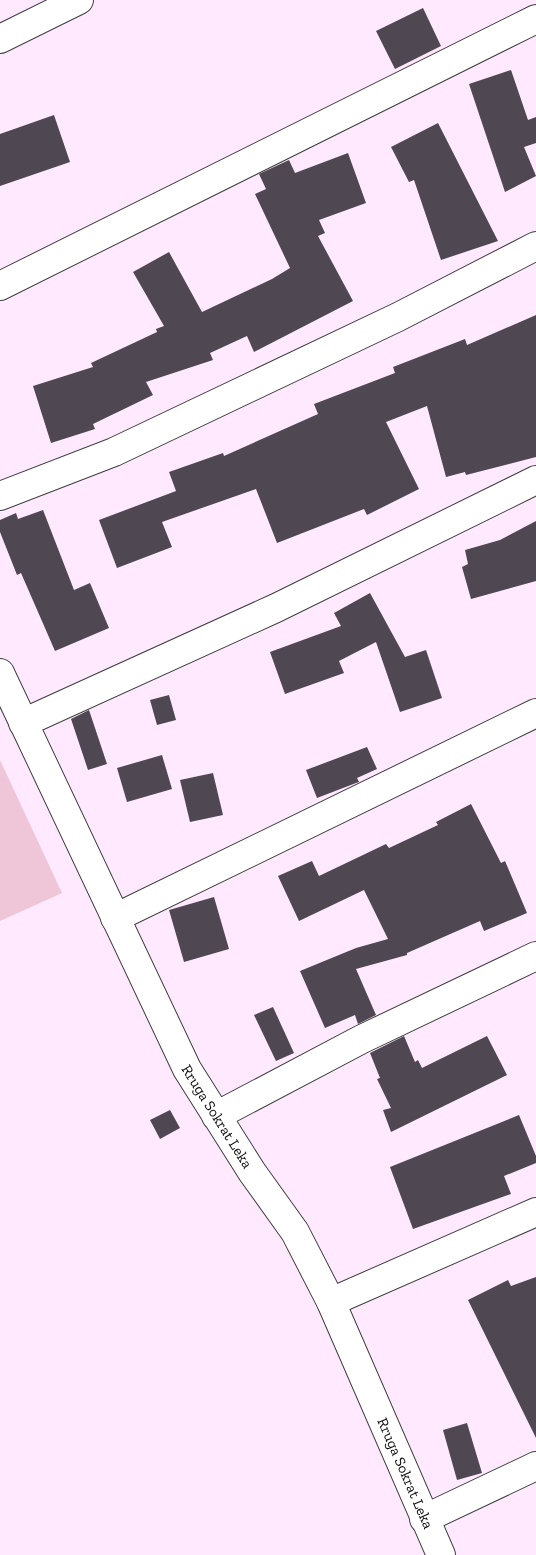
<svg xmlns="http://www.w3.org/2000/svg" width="536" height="1555" font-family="'Zilla Slab',serif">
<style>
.pitch{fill:#efc6d7}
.building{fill:#4f4853}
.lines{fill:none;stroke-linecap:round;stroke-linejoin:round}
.minor-casing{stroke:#3e3e3e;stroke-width:30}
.minor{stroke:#fff;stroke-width:28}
.labels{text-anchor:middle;stroke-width:5;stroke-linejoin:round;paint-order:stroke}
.street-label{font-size:15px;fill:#0b0b0b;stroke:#fff}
</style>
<rect width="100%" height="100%" fill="#ffe9fe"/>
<path class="pitch" d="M0,760L62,893L0,921Z"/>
<g class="building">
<path d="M423,8L441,46L395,69L376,31Z"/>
<path d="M511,70L528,120L536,117V143L524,147L536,176L505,192L469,84Z"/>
<path d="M54,115L70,162L0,186V134Z"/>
<path d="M438,123L498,241L441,260L414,180L409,182L391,147Z"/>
<path d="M348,153L366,203L319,220L325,233L318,236L353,301L254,352L247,336L210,353L213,360L146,382L153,395L93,424L95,429L51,443L33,386L93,367L91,363L157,332L156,329L164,326L133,272L169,252L202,312L272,279L290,268L255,194L266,189L259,174L289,160L295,173Z"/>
<path d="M536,315V457L466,475L465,472L446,477L427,406L386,422L419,489L367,515L364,509L277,543L256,489L162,522L172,547L117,568L99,520L176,491L169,472L223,453L224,456L318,414L314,404L395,373L393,367L465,339L467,345Z"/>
<path d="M43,510L74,590L90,583L109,628L55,651L21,573L17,575L0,532V520L16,513L18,519Z"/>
<path d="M536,521V581L471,599L462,567L468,564L465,550L500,540Z"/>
<path d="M370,593L405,657L426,650L442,698L400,712L376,642L339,661L344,673L285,694L270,652L341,626L334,613Z"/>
<path d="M169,695L176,720L157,725L150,700Z"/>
<path d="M89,710L107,764L88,770L71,719Z"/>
<path d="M367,747L377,769L357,778L359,782L356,783L317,798L306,770Z"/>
<path d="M162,755L172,789L127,802L117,768Z"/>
<path d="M213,773L223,815L190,822L180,780Z"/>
<path d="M471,804L501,863L505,861L527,913L484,931L480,921L407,953V955L356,969L376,1015L358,1024L355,1015L325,1028L300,971L356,948L388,939L364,890L299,921L278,876L312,861L319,876L386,844L389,848L438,825L436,822Z"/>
<path d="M214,897L229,949L184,962L169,910Z"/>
<path d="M273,1007L294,1053L276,1061L254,1015Z"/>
<path d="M404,1036L415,1062L418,1060L422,1068L487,1036L507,1075L391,1132L383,1110L391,1108L377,1079L380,1078L370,1053Z"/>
<path d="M170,1110L180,1128L160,1139L150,1120Z"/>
<path d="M519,1115L536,1156V1163L504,1176L511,1194L413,1229L390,1167Z"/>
<path d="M536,1277V1438L468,1300L508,1280L511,1286Z"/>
<path d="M467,1423L482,1473L457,1480L443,1430Z"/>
</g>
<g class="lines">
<defs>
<g id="minor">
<path d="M0,39L79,0"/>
<path d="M0,286L536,19"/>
<path d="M0,496L114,452L398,317L536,246"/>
<path id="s1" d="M0,673L187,1069L252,1172L295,1232L331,1302L441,1555"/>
<path d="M23,723L276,608L536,480"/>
<path d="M115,918L536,713"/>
<path d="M216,1116L362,1039L536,956"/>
<path d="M331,1302L536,1212"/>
<path d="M424,1519L536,1466"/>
</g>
</defs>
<use href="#minor" class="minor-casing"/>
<use href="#minor" class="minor"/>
</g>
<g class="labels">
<g class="street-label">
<text dy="5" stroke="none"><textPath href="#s1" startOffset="494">Rruga Sokrat Leka</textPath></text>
<text dy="5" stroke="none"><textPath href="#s1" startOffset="899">Rruga Sokrat Leka</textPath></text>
</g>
</g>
</svg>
